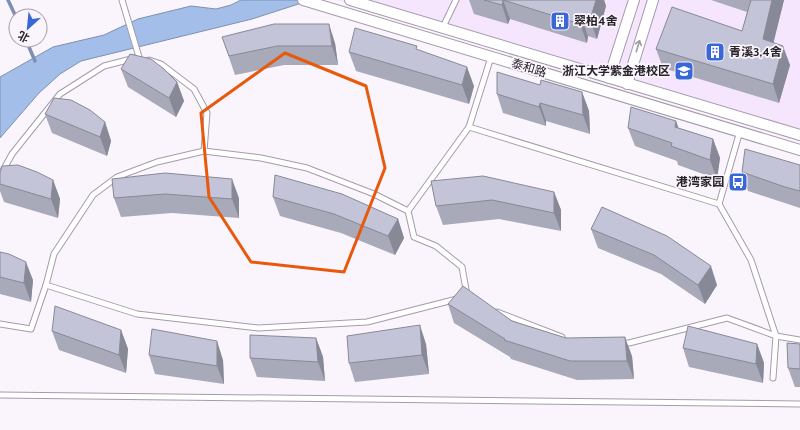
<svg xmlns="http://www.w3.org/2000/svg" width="800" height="430" font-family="Cabin,'Noto Sans SC',sans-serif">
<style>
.built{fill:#f5e6fe}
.water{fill:#a3bee8;stroke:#7e90af}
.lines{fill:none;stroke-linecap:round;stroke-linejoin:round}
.stream{stroke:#7e90af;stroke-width:3.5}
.service-casing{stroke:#a59bab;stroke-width:7}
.minor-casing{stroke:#a59bab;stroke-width:12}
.service{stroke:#fff;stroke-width:5}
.minor{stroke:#fff;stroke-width:10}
.wall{fill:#a8a9b9}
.shaded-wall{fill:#888996}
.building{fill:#c3c4d7;stroke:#888996}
.oneway{stroke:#9e9c9f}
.marked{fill:none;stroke:#e8590c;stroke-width:3;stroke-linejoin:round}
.labels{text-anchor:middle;stroke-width:3.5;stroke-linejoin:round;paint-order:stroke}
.poi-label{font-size:12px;font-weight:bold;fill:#272329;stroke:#faf5fd;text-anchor:start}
.street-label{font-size:12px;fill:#272329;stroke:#faf5fd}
</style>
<rect width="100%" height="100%" fill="#faf5fd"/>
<path class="built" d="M337,0H800V142Z"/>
<path class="water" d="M241,0H311L252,19L81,61L60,74L39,93L0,138V77L53,47L104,35L138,19L191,6L216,9L231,5Z"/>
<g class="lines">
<g class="stream">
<path d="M8,0L16,17"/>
<path d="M26,40L35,61"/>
</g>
<defs>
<g id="service">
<path d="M443,27L456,0"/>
<path d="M149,60L161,64L194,89L207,113L204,151"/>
<path d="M469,127L719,204L751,260L776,336L773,378"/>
<path d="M0,176L12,154L60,94L104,66L139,57L122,0"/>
<path d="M719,204L740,131"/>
<path d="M408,211L414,237L436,246L462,267L467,295"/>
<path d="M46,285L137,314L258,328L367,322L457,299"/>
<path d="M497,312L562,337"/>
<path d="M0,324L31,329L46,285L54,254L93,195L117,177L157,162L204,151L261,158L307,168L374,194L408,211L469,127L491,57"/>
<path d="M622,343H629L727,318L776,336L800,340"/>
<path d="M0,395L800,404"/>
</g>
<g id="minor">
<path d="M303,0L800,150"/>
<path d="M350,0L800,135"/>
<path d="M609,78L634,0"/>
<path d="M627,84L653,0"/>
</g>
</defs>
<use href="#service" class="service-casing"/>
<use href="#minor" class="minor-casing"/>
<use href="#service" class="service"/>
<use href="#minor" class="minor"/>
</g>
<g class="wall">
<path d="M469,0H604L606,6L597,39L588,36L587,43L510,19L508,24L474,14Z"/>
<path d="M711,0H784L773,43L790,65L779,103L663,68L656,49L742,31L747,12Z"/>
<path d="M222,37L335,43L338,65H284L235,75Z"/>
<path d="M418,50L474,86L469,104L356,71L349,52Z"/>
<path d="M121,69L177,82L184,101L176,117L128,87Z"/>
<path d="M540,85L582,92L589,111L590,134L546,121V126L503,113L497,94Z"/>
<path d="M45,114L105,122L111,141L107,156L52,133Z"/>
<path d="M676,121L678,128L713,139L720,158L717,179L678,165L677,161L635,146L628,128Z"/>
<path d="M800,165V208L748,191L742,172Z"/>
<path d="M0,173L53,180L60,199L58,218L4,202L0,191Z"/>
<path d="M112,179L239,198V218L172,213L121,217L114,198Z"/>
<path d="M554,192L561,210V231L499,219L443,225L436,206Z"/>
<path d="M273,197L398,219L404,238L395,255L341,233L280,216Z"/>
<path d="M602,207L717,285L705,304L661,274L598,248L591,229Z"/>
<path d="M0,252L33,280L31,302L0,294Z"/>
<path d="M448,304L512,321L566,338L632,356L634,379L577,380L511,359L510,357L454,323Z"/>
<path d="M121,330L128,349L126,373L59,350L52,331Z"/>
<path d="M316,338L323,357L325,381L257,377L250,358Z"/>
<path d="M426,344L429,374L355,382L349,363Z"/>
<path d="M757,344L764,363L763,383L689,367L683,348Z"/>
<path d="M800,344V387H795L788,368Z"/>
<path d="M149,355L223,360L224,384L155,374Z"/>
</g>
<g class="shaded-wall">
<path d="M503,0L510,19L508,24L502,5Z"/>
<path d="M596,0H604L606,6L597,39L590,20Z"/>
<path d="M772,0H784L770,57L763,39Z"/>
<path d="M581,17L588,36L587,43L580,24Z"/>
<path d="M329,24L335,43L338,65L332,46Z"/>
<path d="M783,46L790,65L779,103L773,84Z"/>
<path d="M467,67L474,86L469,104L462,85Z"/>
<path d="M177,82L184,101L176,117L169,98Z"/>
<path d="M582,92L589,111L590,134L583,115Z"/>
<path d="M540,103L546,121V126L539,107Z"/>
<path d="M676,121L683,140L675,127Z"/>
<path d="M105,122L111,141L107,156L100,137Z"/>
<path d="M713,139L720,158L717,179L710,160Z"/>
<path d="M232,179L239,198V218L232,199Z"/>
<path d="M53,180L60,199L58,218L51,199Z"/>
<path d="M554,192L561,210V231L554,213Z"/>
<path d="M398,219L404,238L395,255L388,236Z"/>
<path d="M26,262L33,280L31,302L24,283Z"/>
<path d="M711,266L717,285L705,304L698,285Z"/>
<path d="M420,325L426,344L429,374L422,355Z"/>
<path d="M121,330L128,349L126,373L119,355Z"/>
<path d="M625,337L632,356L634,379L627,361Z"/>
<path d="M316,338L323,357L325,381L318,362Z"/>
<path d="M217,341L223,360L224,384L217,366Z"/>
<path d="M757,344L764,363L763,383L756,364Z"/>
</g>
<g class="building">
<path d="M484,0H596L590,20L581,17L580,24L503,0L502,5Z"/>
<path d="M751,0H772L763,39L783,46L773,84L656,49L672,7L742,31Z"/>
<path d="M274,24H329L332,46H277L229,56L222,37Z"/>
<path d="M355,28L417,46L416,49L467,67L462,85L349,52Z"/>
<path d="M130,54L151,59L164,69L177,82L169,98L121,69Z"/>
<path d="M497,72L540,85L541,80L582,92L583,115L540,103L539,107L497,94Z"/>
<path d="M54,98L71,100L90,110L105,122L100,137L45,114Z"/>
<path d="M631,107L676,121L675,127L713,139L710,160L671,146L672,143L628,128Z"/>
<path d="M745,149L800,165V191L785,187L742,172Z"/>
<path d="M18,165L37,172L53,180L51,199L0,184V173L2,166Z"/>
<path d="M165,173L232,179V199L165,194L114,198L112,179Z"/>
<path d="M275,175L342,194L398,219L388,236L334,214L273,197Z"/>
<path d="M483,176L554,192V213L492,200L436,206L431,181Z"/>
<path d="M602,207L667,236L711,266L698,285L654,255L591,229Z"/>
<path d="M0,252L9,254L26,262L24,283L0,277Z"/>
<path d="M463,286L512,321L566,338L625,337L627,361H570L504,340L505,339L448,304Z"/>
<path d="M55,306L121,330L119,355L52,331Z"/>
<path d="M420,325L422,355L349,363L347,336Z"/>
<path d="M688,326L757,344L756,364L683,348Z"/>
<path d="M152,329L217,341V366L149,355Z"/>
<path d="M250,335L316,338L318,362L250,358Z"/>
<path d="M787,343L800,344V369L788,368Z"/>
</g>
<defs><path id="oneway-shaft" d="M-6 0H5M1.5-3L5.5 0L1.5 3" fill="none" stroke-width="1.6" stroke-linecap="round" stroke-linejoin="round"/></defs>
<use class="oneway" href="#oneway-shaft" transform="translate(638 46) rotate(-73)"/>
<path class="marked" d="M285,53L366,86L385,168L344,272L251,262L209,197L201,113Z"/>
<defs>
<symbol id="building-square" viewBox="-11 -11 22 22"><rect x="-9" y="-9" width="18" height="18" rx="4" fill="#3867d7" stroke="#faf5fd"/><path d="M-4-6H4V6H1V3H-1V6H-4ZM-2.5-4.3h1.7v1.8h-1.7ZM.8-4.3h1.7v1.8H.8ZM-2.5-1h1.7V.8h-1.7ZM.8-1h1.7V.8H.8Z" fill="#fff"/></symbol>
<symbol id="university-square" viewBox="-11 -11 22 22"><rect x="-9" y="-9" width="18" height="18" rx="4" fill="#3867d7" stroke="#faf5fd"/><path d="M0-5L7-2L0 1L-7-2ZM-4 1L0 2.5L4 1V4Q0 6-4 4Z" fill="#fff"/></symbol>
<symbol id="bus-square" viewBox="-11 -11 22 22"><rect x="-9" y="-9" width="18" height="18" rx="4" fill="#3867d7" stroke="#faf5fd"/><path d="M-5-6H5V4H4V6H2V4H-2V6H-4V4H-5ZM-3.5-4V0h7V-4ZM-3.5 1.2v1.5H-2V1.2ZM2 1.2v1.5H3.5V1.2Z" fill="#fff"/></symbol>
</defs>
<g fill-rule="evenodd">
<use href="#building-square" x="549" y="10" width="22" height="22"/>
<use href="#building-square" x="704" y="41" width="22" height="22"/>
<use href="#university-square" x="673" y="60" width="22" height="22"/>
<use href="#bus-square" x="727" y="171" width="22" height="22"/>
</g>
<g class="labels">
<g class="poi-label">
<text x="574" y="25">翠柏4舍</text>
<text x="729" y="56">青溪3,4舍</text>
<text x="670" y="75" text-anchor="end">浙江大学紫金港校区</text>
<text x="724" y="186" text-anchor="end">港湾家园</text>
</g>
<g class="street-label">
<text transform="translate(529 68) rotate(17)" y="4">泰和路</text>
</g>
</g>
<g transform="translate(28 28) rotate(207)"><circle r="19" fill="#faf5fd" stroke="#a6a1a8"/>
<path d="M0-3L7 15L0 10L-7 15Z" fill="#3867d7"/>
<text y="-6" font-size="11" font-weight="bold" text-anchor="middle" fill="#272329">北</text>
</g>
</svg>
